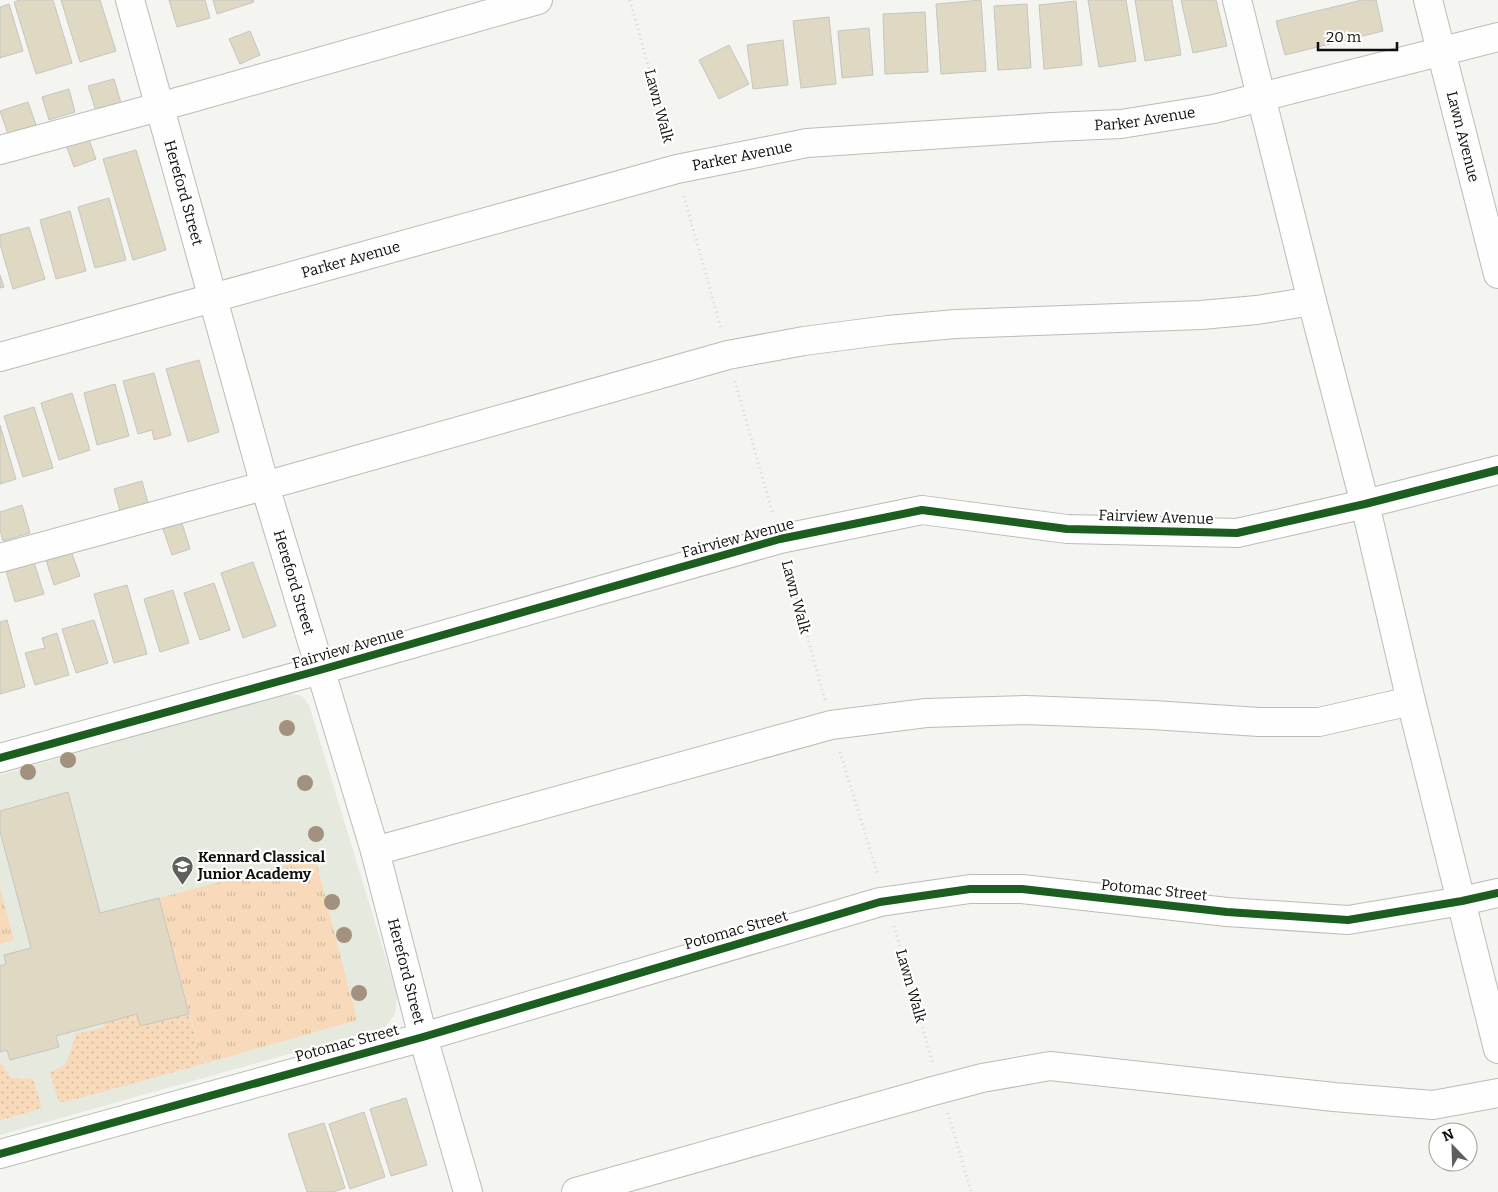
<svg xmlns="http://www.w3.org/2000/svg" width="1498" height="1192" font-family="Bitter,serif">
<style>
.built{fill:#e6e9dd}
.grass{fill:url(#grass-dots)}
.park{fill:url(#park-tufts)}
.building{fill:#dfd9c4;stroke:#c5c5c1}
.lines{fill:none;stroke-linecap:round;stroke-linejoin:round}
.minor-casing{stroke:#bbbcb8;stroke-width:30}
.path{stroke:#d6d6d5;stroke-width:3;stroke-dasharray:1 4;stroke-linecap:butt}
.minor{stroke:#fdfefd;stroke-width:28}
.cycleway-casing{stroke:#fff;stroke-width:11}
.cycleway{stroke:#1b5e20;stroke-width:8}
.tree{fill:#a1917e}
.labels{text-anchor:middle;stroke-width:4.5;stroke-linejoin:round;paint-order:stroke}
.street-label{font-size:15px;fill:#0e0f0c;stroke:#fff}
.poi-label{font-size:15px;font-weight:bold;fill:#0e0f0c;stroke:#fff;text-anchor:start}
</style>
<defs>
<pattern id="grass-dots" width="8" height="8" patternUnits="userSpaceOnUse" patternTransform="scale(1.25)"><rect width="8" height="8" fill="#f8daba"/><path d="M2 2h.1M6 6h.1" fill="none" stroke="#d3ba9f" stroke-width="1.8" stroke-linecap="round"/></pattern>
<pattern id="park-tufts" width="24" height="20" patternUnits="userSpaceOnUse" patternTransform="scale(1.25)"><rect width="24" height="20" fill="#f8daba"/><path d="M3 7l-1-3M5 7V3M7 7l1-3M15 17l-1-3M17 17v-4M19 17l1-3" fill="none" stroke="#d3ba9f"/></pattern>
</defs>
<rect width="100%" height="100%" fill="#f4f5f0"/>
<path class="built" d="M289,693L302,696L309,705L397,995L395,1014L385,1027L0,1135V775Z"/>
<g class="grass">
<path d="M137,1014L140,1026L189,1014L203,1064L65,1102H59L50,1073L63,1066L68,1059L76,1034L105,1027L104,1023Z"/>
<path d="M0,1062L11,1078L33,1079L41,1104L40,1109L0,1120Z"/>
</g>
<g class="park">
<path d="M315,857L357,1020L203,1064L159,898Z"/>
<path d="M0,888L14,940L0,944Z"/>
</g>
<g class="building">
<path d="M20,0H53L72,63L36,74L14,2Z"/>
<path d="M61,0H100L116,51L80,62Z"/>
<path d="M169,0H205L210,18L177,27Z"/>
<path d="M213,0H253L254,2L217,14Z"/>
<path d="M981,0L986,71L941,74L936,4Z"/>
<path d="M1088,0H1126L1136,61L1099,67Z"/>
<path d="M1135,0H1172L1181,55L1145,61Z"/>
<path d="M1181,0H1216L1227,46L1193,53Z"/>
<path d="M1362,0H1376L1383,31L1285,55L1276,21Z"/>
<path d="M1076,1L1082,65L1044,69L1039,5Z"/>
<path d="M9,4L23,51L0,58V7Z"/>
<path d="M1027,4L1031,68L998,70L994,6Z"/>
<path d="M925,12L928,72L885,74L883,14Z"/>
<path d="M829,17L836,84L801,88L793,21Z"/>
<path d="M869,28L873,75L842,78L838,31Z"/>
<path d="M250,31L260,55L240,64L229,39Z"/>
<path d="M783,40L788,85L753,89L747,45Z"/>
<path d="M729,45L749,84L719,99L699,60Z"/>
<path d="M114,79L121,103L96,111L88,86Z"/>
<path d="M69,89L75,112L49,120L42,97Z"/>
<path d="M28,102L36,125L8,134L0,111Z"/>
<path d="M88,137L96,159L74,167L66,145Z"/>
<path d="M136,150L166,250L133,260L103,159Z"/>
<path d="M109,198L126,260L95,268L78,207Z"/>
<path d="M70,211L86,271L56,279L40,220Z"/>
<path d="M29,227L45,279L13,289L0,244V235Z"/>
<path d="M0,275L4,287L0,288Z"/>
<path d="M199,360L219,432L188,442L166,369Z"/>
<path d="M154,373L171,435L154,440L152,430L138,434L123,381Z"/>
<path d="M115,384L129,436L97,445L84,393Z"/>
<path d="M72,393L90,450L59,460L41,403Z"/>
<path d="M34,407L53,468L23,477L4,416Z"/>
<path d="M0,425L16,479L0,484Z"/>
<path d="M142,481L148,503L120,511L114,489Z"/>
<path d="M22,505L30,533L3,541L0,530V512Z"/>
<path d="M182,523L190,549L172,555L163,529Z"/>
<path d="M71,551L80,576L54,585L46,560Z"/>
<path d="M34,562L44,594L15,602L6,571Z"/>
<path d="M253,562L276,626L243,638L221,573Z"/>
<path d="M214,583L230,630L200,640L184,593Z"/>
<path d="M127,585L147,654L114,663L94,594Z"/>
<path d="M173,590L189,643L160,652L144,599Z"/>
<path d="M7,620L25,687L0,694V622Z"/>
<path d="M94,620L108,663L76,673L62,629Z"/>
<path d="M57,633L69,675L35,685L25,653L45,648L42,638Z"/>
<path d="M68,792L100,913L159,898L189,1014L140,1026L137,1014L56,1036L59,1047L10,1060L7,1050L0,1052V966L6,964L4,955L31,948L0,831V811Z"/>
<path d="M406,1098L427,1165L391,1176L370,1109Z"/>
<path d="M364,1112L385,1177L350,1189L329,1124Z"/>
<path d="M324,1123L345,1188L333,1192H307L288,1134Z"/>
</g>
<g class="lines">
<defs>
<g id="minor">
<path id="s1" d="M130,0L265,486L375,851L423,1037L468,1192"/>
<path d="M1237,0L1312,301L1365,504L1411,701L1498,1049"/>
<path id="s2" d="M1428,0L1498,274"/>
<path d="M0,150L188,99L538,0"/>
<path id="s3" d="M0,357L677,169L807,143L1053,127L1121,124L1214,109L1498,37"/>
<path d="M0,558L293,478L728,355L804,341L888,330L956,324L1201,315L1257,310L1312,301"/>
<path d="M0,758L320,670L780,539L922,510L1067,529L1237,533L1365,504L1498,470"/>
<path d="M375,851L831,725L926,713L1026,710L1153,715L1259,722H1319L1411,701"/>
<path d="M0,1154L423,1037L880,902L970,889H1022L1227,912L1348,920L1462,901L1498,893"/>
<path d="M576,1192L933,1091L982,1078L1050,1066L1334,1097L1433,1105L1498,1093"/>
</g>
</defs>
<use href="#minor" class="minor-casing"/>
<g class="path">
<path d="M630,0L670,144"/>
<path d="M684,196L721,329"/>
<path d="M735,381L773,515"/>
<path d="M787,564L825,700"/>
<path d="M840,752L878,875"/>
<path d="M894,926L933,1064"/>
<path d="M948,1113L971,1192"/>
</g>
<use href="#minor" class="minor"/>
<defs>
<g id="cycleway">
<path d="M0,758L320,670L780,539L922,510L1067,529L1237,533L1365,504L1498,470"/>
<path d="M0,1154L423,1037L880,902L970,889H1022L1227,912L1348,920L1462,901L1498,893"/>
</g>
</defs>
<use href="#cycleway" class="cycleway-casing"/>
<use href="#cycleway" class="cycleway"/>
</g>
<g class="tree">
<circle cx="287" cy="728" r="8"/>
<circle cx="68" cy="760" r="8"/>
<circle cx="28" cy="772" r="8"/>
<circle cx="305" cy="783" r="8"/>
<circle cx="316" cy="834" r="8"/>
<circle cx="332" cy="902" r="8"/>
<circle cx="344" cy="935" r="8"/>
<circle cx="359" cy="993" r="8"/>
</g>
<defs>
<symbol id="school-pin" viewBox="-11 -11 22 30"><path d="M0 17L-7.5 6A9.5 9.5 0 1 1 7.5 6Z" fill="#5e605c" stroke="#fff"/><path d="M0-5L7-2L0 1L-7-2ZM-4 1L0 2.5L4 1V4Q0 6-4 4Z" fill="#fff"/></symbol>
</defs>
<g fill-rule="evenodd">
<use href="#school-pin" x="170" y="854" width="25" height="34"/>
</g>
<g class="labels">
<g class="street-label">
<text transform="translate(659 106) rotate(75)" y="5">Lawn Walk</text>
<text dy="5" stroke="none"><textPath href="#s3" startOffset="1174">Parker Avenue</textPath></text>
<text dy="5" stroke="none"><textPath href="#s2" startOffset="141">Lawn Avenue</textPath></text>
<text dy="5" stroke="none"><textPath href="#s3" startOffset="769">Parker Avenue</textPath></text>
<text dy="5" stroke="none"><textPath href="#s1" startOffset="200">Hereford Street</textPath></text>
<text dy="5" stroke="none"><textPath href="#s3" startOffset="364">Parker Avenue</textPath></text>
<text transform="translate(1156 517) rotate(2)" y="5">Fairview Avenue</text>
<text transform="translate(738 538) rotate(-15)" y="5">Fairview Avenue</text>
<text dy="5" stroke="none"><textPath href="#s1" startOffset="605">Hereford Street</textPath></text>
<text transform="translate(796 597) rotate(75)" y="5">Lawn Walk</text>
<text transform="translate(348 648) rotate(-16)" y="5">Fairview Avenue</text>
<text transform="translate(1154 890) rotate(6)" y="5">Potomac Street</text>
<text transform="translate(736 930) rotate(-16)" y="5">Potomac Street</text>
<text dy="5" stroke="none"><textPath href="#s1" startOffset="1010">Hereford Street</textPath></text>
<text transform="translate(911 986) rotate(74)" y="5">Lawn Walk</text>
<text transform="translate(347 1043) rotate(-15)" y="5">Potomac Street</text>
</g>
<g class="poi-label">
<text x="198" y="862">Kennard Classical<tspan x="198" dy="17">Junior Academy</tspan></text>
</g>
</g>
<g transform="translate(1453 1147) rotate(337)"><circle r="24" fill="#ffffff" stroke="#9f9f9e"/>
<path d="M0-4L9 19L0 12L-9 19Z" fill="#5e605c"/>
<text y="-8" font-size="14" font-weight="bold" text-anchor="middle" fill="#0e0f0c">N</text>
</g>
<path d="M1318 42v8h79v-8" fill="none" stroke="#0e0f0c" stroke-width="2.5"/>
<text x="1326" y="42" font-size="15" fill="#0e0f0c" stroke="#ffffff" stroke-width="4" paint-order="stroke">20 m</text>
</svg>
